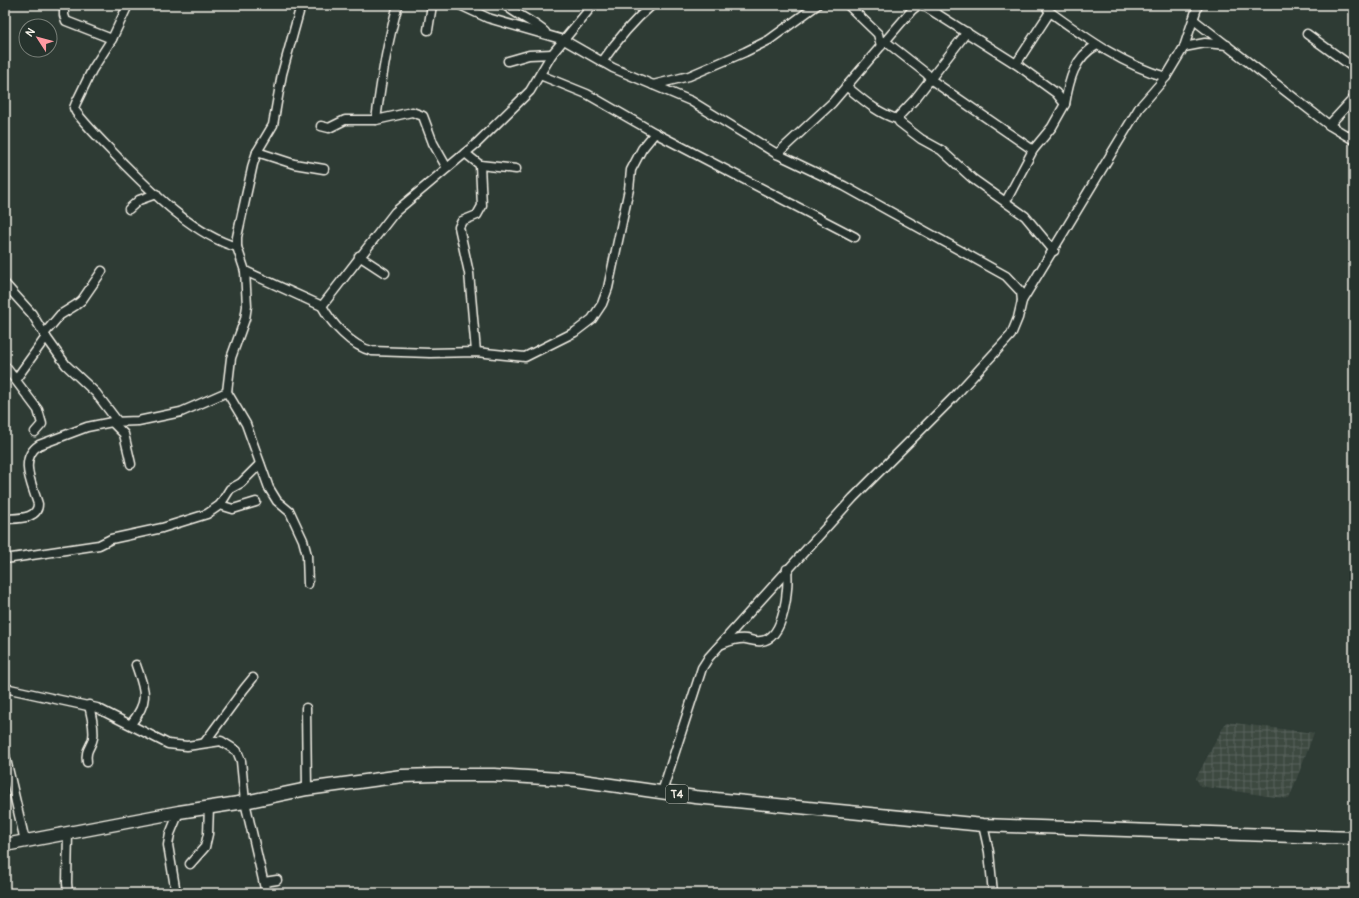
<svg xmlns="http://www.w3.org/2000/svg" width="1359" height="898" font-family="Pangolin,sans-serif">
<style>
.industrial{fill:url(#industrial-grid)}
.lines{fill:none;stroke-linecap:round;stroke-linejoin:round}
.minor-casing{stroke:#f4f1e8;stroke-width:11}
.highway-casing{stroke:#f4f1e8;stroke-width:15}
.minor{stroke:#26332d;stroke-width:8}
.highway{stroke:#26332d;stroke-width:12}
.labels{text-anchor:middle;stroke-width:3;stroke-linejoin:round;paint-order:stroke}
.shield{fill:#26332d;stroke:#b6b8b0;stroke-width:1}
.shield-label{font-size:11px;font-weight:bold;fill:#f4f1e8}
</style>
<defs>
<pattern id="industrial-grid" width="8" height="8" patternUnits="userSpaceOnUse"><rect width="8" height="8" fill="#3c4841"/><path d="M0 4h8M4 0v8" fill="none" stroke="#59635c"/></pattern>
</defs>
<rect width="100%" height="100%" fill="#2e3b34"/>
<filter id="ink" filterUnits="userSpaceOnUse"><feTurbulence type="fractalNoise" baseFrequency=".025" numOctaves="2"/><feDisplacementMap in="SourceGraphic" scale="8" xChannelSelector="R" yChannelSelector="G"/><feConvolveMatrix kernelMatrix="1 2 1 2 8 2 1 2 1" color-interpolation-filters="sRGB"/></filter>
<g filter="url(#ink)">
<path class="industrial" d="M1226,722L1314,733L1289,799L1200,786L1196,778Z"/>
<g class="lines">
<defs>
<g id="minor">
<path d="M64,5V15L66,21L112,39"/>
<path d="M128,5L112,39L92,70L76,103L74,108L76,112C90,130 106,145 122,162C153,193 194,235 237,247"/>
<path d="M301,5L282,74L273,125L257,152L253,164L237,237V247L245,271L322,306C332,324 351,346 372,351L430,353L476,352L525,357L575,332L592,319L602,304L608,288L629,189L631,170L642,149L655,133"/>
<path d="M460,5L488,18L564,40L613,68L691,101L777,154L844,186L1006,276L1021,292L1022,301L1018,318L1011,335L953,398L853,498L709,657L702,668L662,792"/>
<path d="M505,5C518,16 533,21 545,32"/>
<path d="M848,5L878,34L881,46"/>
<path d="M1045,5L1050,12C1086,38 1123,65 1166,77"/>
<path d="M1194,20L1329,125L1354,140"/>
<path d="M428,30L432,5"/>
<path d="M967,32L915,99L899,116V122L921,139L941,150L973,179L1025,216L1054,251"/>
<path d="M1307,34L1354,68"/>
<path d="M885,41L927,74L930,79"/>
<path d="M1184,47L1205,43L1227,45"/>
<path d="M508,61L529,55L552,54"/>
<path d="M602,62C617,40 632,22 652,5"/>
<path d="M1016,64L1050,12"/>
<path d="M540,75L587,94L655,133L855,237"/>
<path d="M930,79L1033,150"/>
<path d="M653,85L689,76L745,52L769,40L817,5"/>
<path d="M846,86C862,99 877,113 897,119"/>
<path d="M1065,104C1069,81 1074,57 1097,45"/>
<path d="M376,120C381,81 387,42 398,5"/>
<path d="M1329,125L1354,98"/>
<path d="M321,126L329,128L345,120H376L412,112L423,116L433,143L447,168"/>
<path d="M257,152L294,164L324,169"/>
<path d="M465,153L480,165L482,206L477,215L462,221L459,227L469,273L476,352"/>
<path d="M777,154L832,103L912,10L917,6L926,7L1016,64L1056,93L1065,104L1052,127L1033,150L1006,201"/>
<path d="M480,165L516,169"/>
<path d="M129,209L139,200L156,194"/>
<path d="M359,256L385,273"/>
<path d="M245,271L247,306L245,319L231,358L227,392L246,424L269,488L277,501L290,512L303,540L307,555L308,584"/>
<path d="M5,284L32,314L46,337L66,365L96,393L118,422"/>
<path d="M1022,301L1139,108L1166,77L1184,47L1198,5"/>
<path d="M322,306L395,212L477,143L530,91L552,54L593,5"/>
<path d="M44,334L60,315L76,305L82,300L102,271"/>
<path d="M5,366L38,410L42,424L35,432"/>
<path d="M16,379L46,337"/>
<path d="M112,422L124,434L131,464"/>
<path d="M220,505L233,509L256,502"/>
<path d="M5,519C16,518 38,520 38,504C32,484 18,459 39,445L87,427L112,422L138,421L181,412L227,392"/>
<path d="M5,559L99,545L111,539L162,528L207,514L220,505L230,489L241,483L260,464"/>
<path d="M722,644C730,641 737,638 746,639C751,640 756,642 761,641C785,639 789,587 787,569"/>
<path d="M5,688L97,708L168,744L187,746L221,741L237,751L241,761L245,802L266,893"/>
<path d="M306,708L307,789"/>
<path d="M131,724C150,700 145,691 136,665"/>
<path d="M205,742L244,689L253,678"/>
<path d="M5,755L25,841"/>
<path d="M87,762C85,749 91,748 93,738C95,728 91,715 89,705"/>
<path d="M983,825L989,852L993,893"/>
<path d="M68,832L67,883L68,893"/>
<path d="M190,864L205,847L208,834L209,807"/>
<path d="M264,882L277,880"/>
<path d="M176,893L168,845L170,834L179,812"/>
</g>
<path id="highway" d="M5,845L179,812L245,802L307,789L402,776L435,775H494L576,780L695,797L983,825L1354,838"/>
</defs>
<use href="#minor" class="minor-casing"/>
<use href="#highway" class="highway-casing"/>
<use href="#minor" class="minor"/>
<use href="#highway" class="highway"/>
</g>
</g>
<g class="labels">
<rect class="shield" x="666" y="785" width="22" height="18" rx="3"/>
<g class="shield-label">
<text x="677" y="798">T4</text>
</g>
</g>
<rect width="1359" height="898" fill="none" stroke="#26332d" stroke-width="20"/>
<rect x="10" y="10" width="1339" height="878" fill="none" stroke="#f4f1e8" stroke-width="1.5" filter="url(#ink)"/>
<g transform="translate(38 38) rotate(306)"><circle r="19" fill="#26332d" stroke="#787f78"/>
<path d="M0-3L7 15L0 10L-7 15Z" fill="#ff9aa2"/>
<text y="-6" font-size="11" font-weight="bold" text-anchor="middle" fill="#f4f1e8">N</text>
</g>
</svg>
